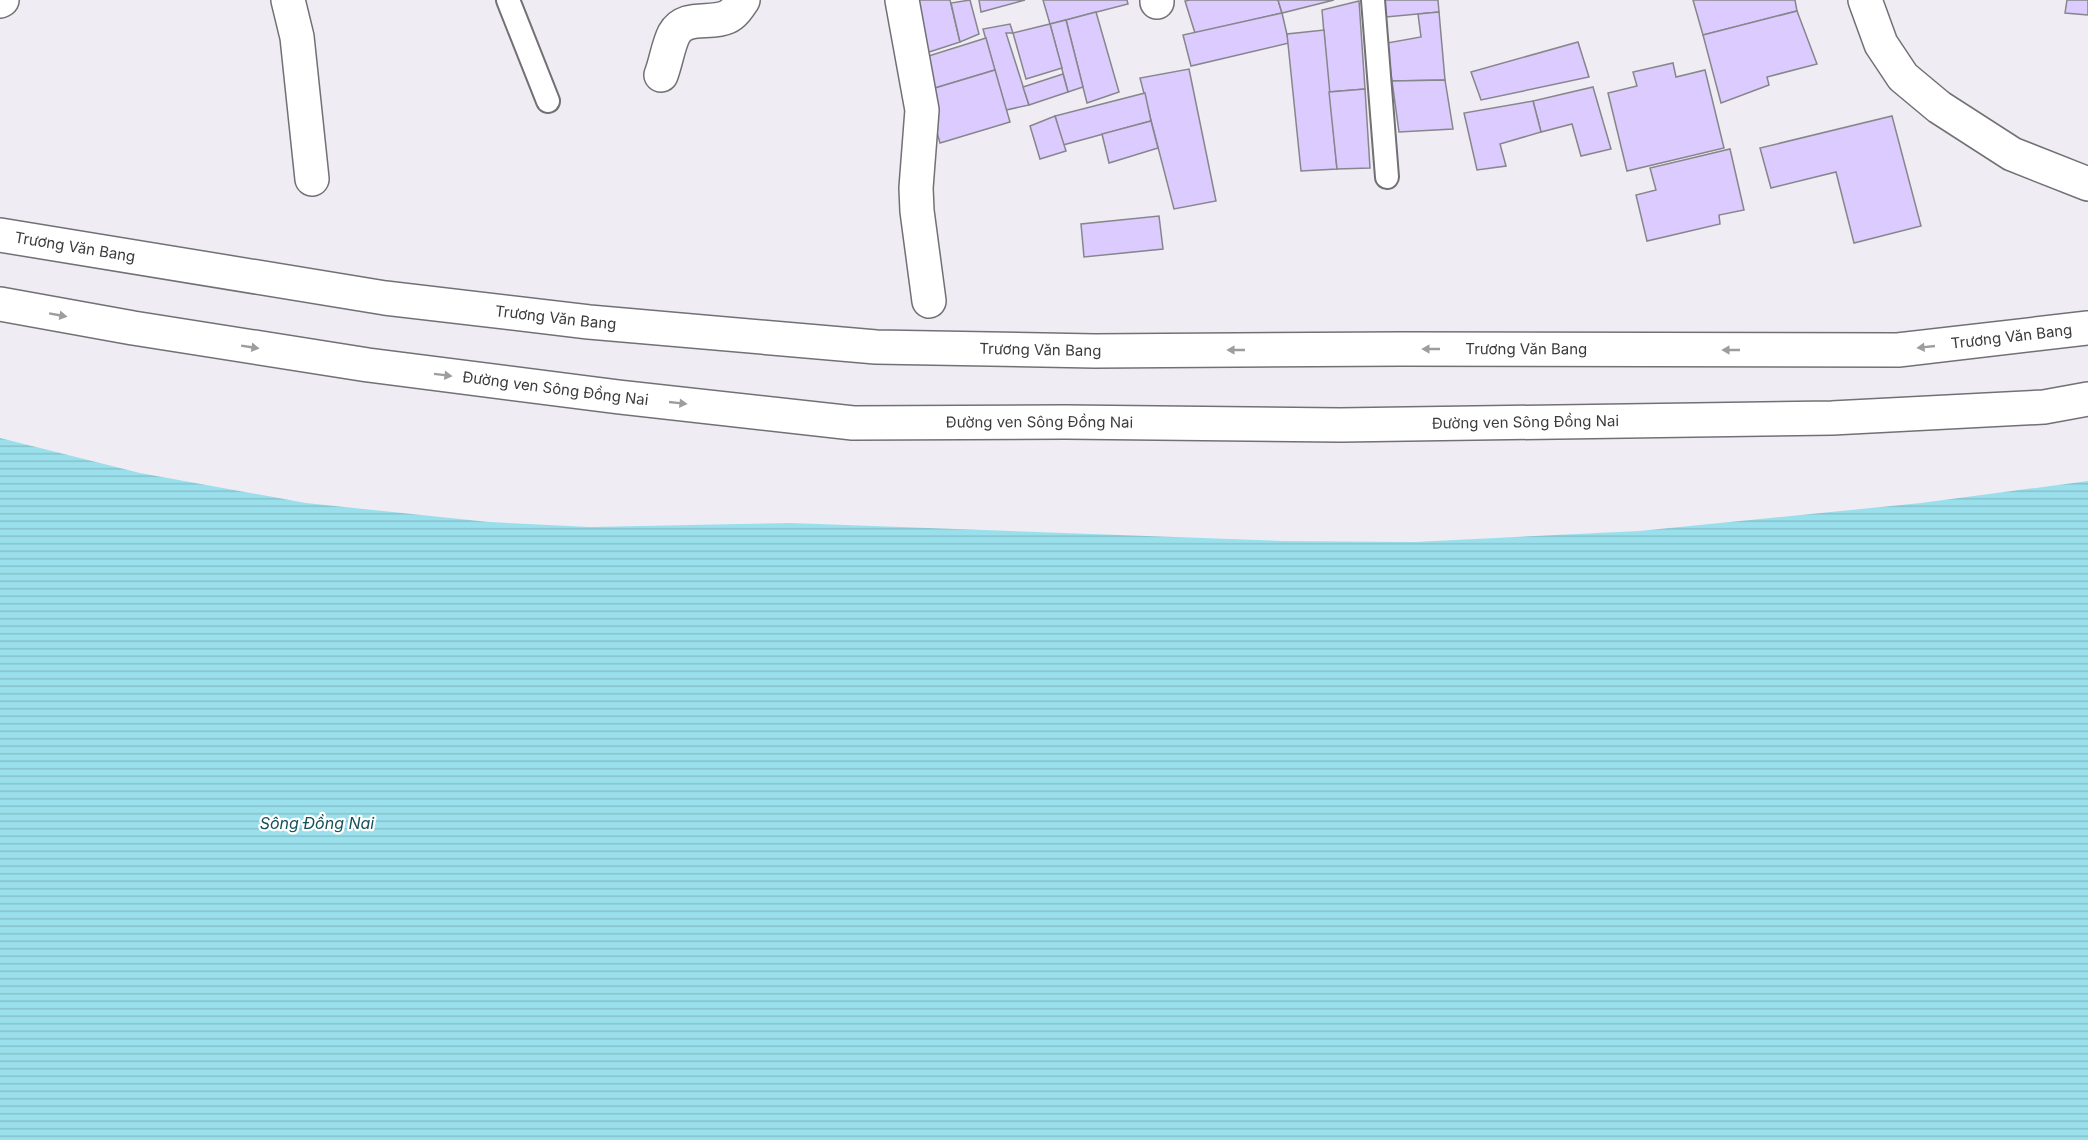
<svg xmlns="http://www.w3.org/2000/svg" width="2088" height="1140" font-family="Inter,sans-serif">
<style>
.water{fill:url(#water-rules)}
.building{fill:#dbcbfe;stroke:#87868b;stroke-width:1.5}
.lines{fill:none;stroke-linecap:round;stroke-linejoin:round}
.lane-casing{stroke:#727075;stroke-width:26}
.street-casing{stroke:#727075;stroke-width:36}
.secondary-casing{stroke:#727075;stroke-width:36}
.lane{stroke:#fff;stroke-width:22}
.street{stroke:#fff;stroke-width:33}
.secondary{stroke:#fff;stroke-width:33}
.oneway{fill:#9d9c9e}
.labels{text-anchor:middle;stroke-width:4.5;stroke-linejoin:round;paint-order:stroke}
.street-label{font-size:15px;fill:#3b3a3c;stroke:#fff}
.water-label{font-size:16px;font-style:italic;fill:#14515a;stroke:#fff}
</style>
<defs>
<pattern id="water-rules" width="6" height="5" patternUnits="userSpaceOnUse" patternTransform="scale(1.5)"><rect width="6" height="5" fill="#9ae0ec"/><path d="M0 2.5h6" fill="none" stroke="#86c1cb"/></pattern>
</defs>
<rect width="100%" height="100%" fill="#efedf3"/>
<path class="water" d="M0,438L140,473L306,503L489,522L590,527L791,523L1284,541L1414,542L1639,531L1921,503L2088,481V1140H0Z"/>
<g class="building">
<path d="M908,0H950L960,42L920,55Z"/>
<path d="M970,0L979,34L960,42L951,3Z"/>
<path d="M979,0H1025L981,12Z"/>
<path d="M1043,0H1127L1128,4L1050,24Z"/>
<path d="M1190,0H1278L1282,13L1195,33L1185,1Z"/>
<path d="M1278,0H1334L1282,13Z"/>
<path d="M1385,0H1438L1439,12L1386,17Z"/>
<path d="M1693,0H1795L1797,11L1703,35Z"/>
<path d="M2067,0H2088V15L2065,13Z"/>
<path d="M1359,1L1365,89L1329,92L1322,10Z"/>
<path d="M1797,11L1817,64L1767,77L1769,85L1721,103L1703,35Z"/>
<path d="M1096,12L1119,92L1087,103L1066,20Z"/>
<path d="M1439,12L1445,80L1392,81L1387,43L1421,37L1418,14Z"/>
<path d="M1282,13L1289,43L1191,66L1183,35Z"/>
<path d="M1066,20L1083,87L1068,92L1050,24Z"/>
<path d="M1010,24L1013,33H1006L1029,105L1006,110L983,29Z"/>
<path d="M1050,24L1062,68L1026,79L1013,33Z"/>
<path d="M1324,30L1337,169L1301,171L1287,34Z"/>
<path d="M986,38L995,70L925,91L919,59Z"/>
<path d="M1578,42L1589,77L1481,100L1471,72Z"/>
<path d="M1673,63L1676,77L1705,70L1724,148L1627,171L1608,93L1637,86L1633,72Z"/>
<path d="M1189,69L1216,201L1174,209L1140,78Z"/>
<path d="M995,70L1010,122L940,143L925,91Z"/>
<path d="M1063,74L1068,92L1029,105L1023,87Z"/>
<path d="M1445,80L1453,129L1399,132L1392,81Z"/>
<path d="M1593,87L1611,149L1581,156L1572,124L1541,132L1533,101Z"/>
<path d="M1365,89L1370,168L1337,169L1329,92Z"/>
<path d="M1145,93L1151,121L1063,145L1055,116Z"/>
<path d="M1533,101L1541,132L1500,144L1506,166L1477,170L1464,113Z"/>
<path d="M1055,116L1066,151L1040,159L1030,126Z"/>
<path d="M1892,116L1921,226L1854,243L1836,172L1771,188L1760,148Z"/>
<path d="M1151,121L1158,148L1109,163L1102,134Z"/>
<path d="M1730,149L1744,210L1719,215L1720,224L1647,241L1636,195L1656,190L1650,168Z"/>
<path d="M1159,216L1163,249L1084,257L1081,224Z"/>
</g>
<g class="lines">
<defs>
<g id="lane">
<path d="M508,0L548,101"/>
<path d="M1373,0L1387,177"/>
</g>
<g id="street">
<path d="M288,0L297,37L312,179"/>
<path d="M902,0L922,110L916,188L917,211L929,301"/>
<path d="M1157,0V2"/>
<path d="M1865,0L1881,44L1903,77L1939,107L2012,154L2088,184"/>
<path d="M0,1L2,0"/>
<path d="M661,75C666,62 668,46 674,34C685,14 710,25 727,17C734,14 739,6 743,0"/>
</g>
<g id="secondary">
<path id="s1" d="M0,235L385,298L589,322L876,347L1095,351L1401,349L1898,350L2088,328"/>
<path id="s2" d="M0,304L133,328L368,365L619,397L853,423L1065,422L1340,425L1832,418L2044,407L2088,399"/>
</g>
</defs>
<use href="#lane" class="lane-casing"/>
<use href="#street" class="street-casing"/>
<use href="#secondary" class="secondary-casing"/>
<use href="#lane" class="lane"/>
<use href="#street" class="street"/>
<use href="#secondary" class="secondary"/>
</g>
<defs><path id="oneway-solid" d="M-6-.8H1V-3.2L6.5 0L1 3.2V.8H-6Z" transform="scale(1.5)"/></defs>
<g class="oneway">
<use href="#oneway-solid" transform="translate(58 315) rotate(10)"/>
<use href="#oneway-solid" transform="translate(250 347) rotate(9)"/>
<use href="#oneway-solid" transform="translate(1926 347) rotate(174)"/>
<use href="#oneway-solid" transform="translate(1431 349) rotate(-180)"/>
<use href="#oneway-solid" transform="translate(1236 350) rotate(180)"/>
<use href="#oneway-solid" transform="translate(1731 350) rotate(-180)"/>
<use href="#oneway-solid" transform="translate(443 375) rotate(7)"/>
<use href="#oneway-solid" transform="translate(678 403) rotate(6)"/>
</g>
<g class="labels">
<g class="street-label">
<text dy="5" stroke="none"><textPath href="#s1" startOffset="76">Trương Văn Bang</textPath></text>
<text dy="5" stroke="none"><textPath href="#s1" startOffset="562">Trương Văn Bang</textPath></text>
<text dy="5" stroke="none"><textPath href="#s1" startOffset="2020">Trương Văn Bang</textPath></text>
<text dy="5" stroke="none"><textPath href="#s1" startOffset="1534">Trương Văn Bang</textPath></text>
<text dy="5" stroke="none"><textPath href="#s1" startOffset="1048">Trương Văn Bang</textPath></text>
<text dy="5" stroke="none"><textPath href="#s2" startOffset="562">Đường ven Sông Đồng Nai</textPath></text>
<text dy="5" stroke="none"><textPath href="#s2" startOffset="1534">Đường ven Sông Đồng Nai</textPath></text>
<text dy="5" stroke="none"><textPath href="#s2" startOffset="1048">Đường ven Sông Đồng Nai</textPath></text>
</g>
<g class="water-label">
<text x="317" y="829">Sông Đồng Nai</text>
</g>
</g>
</svg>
